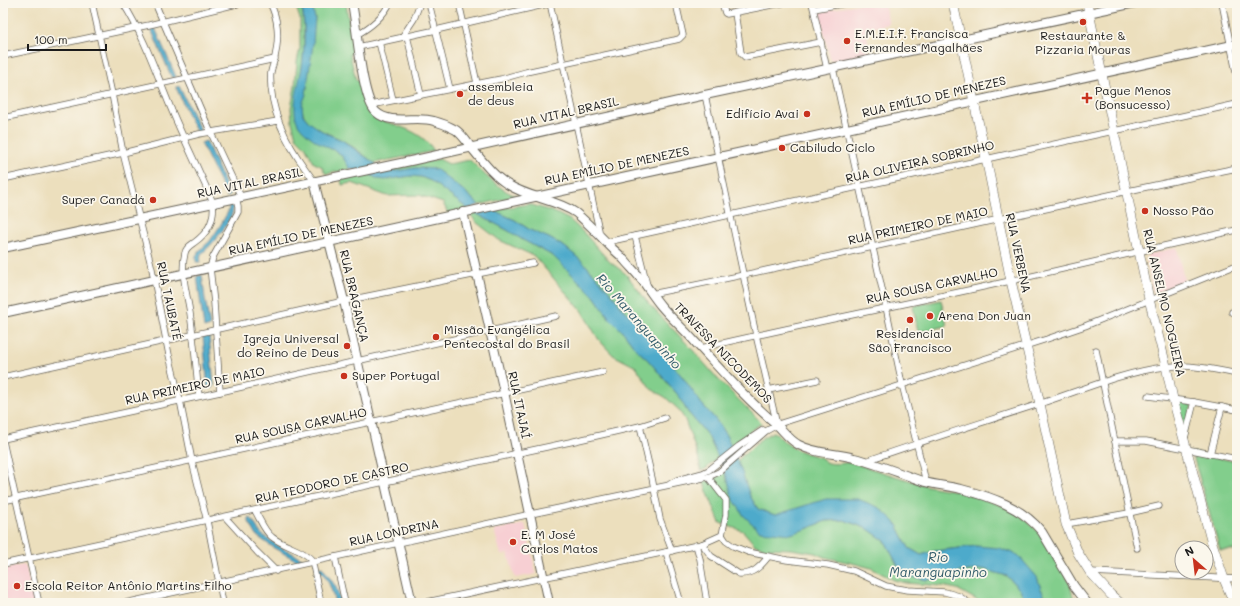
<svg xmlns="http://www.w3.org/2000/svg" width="1240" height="606" font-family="Mali,sans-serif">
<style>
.built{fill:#f7cfd3}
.green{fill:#82ce8c;stroke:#4f7554}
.water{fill:#4daacb;stroke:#346374}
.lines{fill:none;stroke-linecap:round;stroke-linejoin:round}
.street-casing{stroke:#656054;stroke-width:7}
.secondary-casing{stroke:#656054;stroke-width:10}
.primary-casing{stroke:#656054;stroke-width:10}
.street{stroke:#fff;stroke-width:5.5}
.secondary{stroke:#fff;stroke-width:8}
.primary{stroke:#fff;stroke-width:9}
.poi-dot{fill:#c8321e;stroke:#fbf7ec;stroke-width:1.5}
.labels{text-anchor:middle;stroke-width:3.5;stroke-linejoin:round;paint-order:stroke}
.poi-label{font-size:12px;fill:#1c1c1c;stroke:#fbf7ec;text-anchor:start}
.street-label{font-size:12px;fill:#1c1c1c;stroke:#fbf7ec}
.water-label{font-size:13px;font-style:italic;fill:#325c6b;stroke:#fbf7ec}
</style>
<rect width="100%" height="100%" fill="#fbf7ec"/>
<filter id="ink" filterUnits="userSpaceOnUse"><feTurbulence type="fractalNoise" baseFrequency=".025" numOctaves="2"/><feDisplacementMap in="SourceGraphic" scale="8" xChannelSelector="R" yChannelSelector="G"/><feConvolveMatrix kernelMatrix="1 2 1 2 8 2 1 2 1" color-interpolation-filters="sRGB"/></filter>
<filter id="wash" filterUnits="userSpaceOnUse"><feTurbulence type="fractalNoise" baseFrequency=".012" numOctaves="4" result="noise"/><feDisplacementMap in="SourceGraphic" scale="16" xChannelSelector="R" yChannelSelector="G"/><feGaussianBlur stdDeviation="0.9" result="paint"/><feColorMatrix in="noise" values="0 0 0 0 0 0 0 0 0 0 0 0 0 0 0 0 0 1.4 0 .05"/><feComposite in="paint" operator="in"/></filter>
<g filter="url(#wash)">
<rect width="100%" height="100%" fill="#ecdfbd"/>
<g class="built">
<path d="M862,3H884L889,24L866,29L870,54L836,62L830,59L819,12Z"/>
<path d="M1177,247L1184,280L1156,293L1153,292L1146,258L1148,255Z"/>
<path d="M525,524L536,574L515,578L508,554L501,555L494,530Z"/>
<path d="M23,565L26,567L34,603H3V569Z"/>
</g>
<g class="green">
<path d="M295,3H301C304,19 305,43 303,59C302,76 297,92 295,108L329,148C342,152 344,159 350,169L326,174L321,166L314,163L305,146L296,137L292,122L291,108L295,86L297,61L300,49V19Z"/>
<path d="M311,3H346L353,51L350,55L356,80L360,82L368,102L375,118C396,126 422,130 434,151L374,163C364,155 353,146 342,140C327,132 301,126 302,105C302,102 304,97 306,94L315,18Z"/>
<path d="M439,159L449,164L470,160C484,174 497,188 516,196L479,205L464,191L436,169L416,168L396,171H384Z"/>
<path d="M369,174L378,179L411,176L421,177L431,181L468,209L448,213L443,203L419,195L387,196L352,183L342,185L341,179Z"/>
<path d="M529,204L554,212L570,220L584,233L610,262L626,274L649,304L691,348L717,378L762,423L751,430L731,447L727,437L716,420L701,403L674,366L665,357L643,328L621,307L612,294L583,262L565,247L549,238L530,230L515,220L493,210Z"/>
<path d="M475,213L507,230L523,240L553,256L561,263L594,296L610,319L624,333L636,349L648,360L678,395L687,411L708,436L718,457L707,468L701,471L698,456L691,437L685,420L679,410L665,397L651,389L636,367L613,355L599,340L581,310L534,256L499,240L476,222L471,215Z"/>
<path d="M941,300L947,326L918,332L913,306Z"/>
<path d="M1177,402L1192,404L1185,432Z"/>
<path d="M773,432C778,434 782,440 787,444C797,451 808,454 819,457C825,459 820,458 824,461C830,465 842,464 849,462L928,486L962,492L1003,506L1019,514L1041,534L1069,581L1074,600L1077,603H1048L1041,589L1037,577L976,546L935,551L921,555L909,548L896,523L799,508L775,515L758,509L750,496L737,461L762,438Z"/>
<path d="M1192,452L1237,462V550H1220Z"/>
<path d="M724,472L744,516L806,529L826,521L844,520L868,529L885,541L898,566L913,577L927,580L940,578L960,572L983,569L1007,576L1020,590L1028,603H982L957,589L942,586L906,583L894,580L871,568L856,564L824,557L815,553L791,549L765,548L755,545L743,531L720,523L703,481L711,480Z"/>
</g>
<g class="water">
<path d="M301,3H311L315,18L313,44L306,94L302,105L303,115L309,122L325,133L342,140L384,170L396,171L416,168L436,169L464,191L479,205L468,209L431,181L421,177L411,176L385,180L378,179L369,174L350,169C346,163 343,156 338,152C335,150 333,150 329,148C321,145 303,133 298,124C289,105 302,78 303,58C305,40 305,20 301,3Z"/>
<path d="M155,28L176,77L172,78L151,29Z"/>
<path d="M179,86L202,134H198L191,122L176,87Z"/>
<path d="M206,141L230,195V196L227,197L201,143Z"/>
<path d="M232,203C232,205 233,207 233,209C232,222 211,246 201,254L200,262H196V256L199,251L210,241L220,226L229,210L228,204Z"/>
<path d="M493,210L515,220L530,230L549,238L565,247L583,262L612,294L621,307L643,328L684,379L701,403L716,420L727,437L742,472L750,496L758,509L775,515L826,499H858L880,508L896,523L909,548L921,555L935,551L976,546L999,548L1018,555L1037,577L1041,589L1048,603H1028L1020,590L1007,576L983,569L960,572L940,578L927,580L913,577L898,566L885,541L868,529L844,520L826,521L806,529L791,534L760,531L744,516L732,497L727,477L708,436L687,411L678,395L648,360L636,349L624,333L610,319L594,296L553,256L523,240L507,230L475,213Z"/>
<path d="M202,275L205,299L210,326L204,328L197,276Z"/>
<path d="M209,336L214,385L213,388L208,389L203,337Z"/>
<path d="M251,518L261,534L277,545L305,560L298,561L296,560L274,548L257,536L249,522V519Z"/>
<path d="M322,567L336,587L341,603H335C332,590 328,576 317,568Z"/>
</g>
</g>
<g filter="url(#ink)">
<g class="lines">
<defs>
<g id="street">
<path d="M92,3L112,94L123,153L152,269L169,355L180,400L192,461L207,521L223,603"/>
<path d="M123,3C144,36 157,75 172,111C185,142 200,172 213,203C215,220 209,232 195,242C191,245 186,247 185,253C180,273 187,293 190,313C194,341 196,368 199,396"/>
<path d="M155,3L211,133L241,197"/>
<path d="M270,3C279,20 279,39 275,57C274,62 272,67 271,72C270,77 271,83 271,87C274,123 293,153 314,181"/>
<path d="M429,3L450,89"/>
<path d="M459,3L477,83"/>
<path d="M550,3L600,235"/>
<path d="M722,3L725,13L727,14L782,3"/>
<path d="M812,3L827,69"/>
<path d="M1222,3L1237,77"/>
<path d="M814,9L846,3"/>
<path d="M735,13L741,53L745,57L821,42"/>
<path d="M356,35C371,27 382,18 390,3"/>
<path d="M407,36L421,95"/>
<path d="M402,37L414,19L420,3"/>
<path d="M379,42L393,100"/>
<path d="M358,47L436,30L552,3"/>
<path d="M3,56L149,25L241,3"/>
<path d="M833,68L886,307L902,384L926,482"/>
<path d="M705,95L756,335L777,425"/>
<path d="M371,105L501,79L526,72L675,40L679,39L683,35L676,3"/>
<path d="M3,118L275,59"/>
<path d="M3,179L123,153L199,134L278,121"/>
<path d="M635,236L647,285"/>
<path d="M607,242C817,197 1027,149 1237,104"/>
<path d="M651,294C847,255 1041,208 1237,168"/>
<path d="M1232,312L1237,313"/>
<path d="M701,348C804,324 907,304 1010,281C1086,264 1161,246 1237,230"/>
<path d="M1096,350L1137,548"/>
<path d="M3,377L344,301L477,274L533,263"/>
<path d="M768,390L817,380"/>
<path d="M220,392L214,303L210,268L213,257L238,212V206L236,198"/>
<path d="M1148,396L1194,402L1237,410"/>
<path d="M775,425L1047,339L1085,326L1237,265"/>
<path d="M640,426L652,478L660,519L672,551"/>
<path d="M1185,438L1194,402"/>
<path d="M3,439L220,392L556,316"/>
<path d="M3,441L39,603"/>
<path d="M1115,441H1146L1237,459"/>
<path d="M1210,454L1222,407"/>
<path d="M866,461C923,441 981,423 1039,404C1079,391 1123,372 1165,367C1188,364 1214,369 1237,374"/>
<path d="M708,477L726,500V515L722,535L726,541L733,546L748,552L787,560L828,565L854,571L886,586L896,588L908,590L945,592L959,596L969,603"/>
<path d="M670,484L677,480L703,473L709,470L739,446L763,430"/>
<path d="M3,501L603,372"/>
<path d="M255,511C260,519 264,531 272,537C284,547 301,548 312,560L321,603"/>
<path d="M225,517L257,552L276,571"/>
<path d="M1066,524L1129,513L1159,506"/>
<path d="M702,544L711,556L739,574C753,575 761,566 768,557"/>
<path d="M696,545L700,559L707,603"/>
<path d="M666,552L681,603"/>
<path d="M335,557L345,603"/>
<path d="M3,564L570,442L640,426L665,418"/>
<path d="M1091,572L1237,579"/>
<path d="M125,603L531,514L708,477L719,472L766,431L777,425"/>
<path d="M422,603L666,552L702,544L722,535"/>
</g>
<g id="secondary">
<path d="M352,3C357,25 361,98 376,112C391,126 416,115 434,121C442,123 449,126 456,130C464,136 468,144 474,151C484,163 494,176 507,184C528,198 556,199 576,213C589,224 601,237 613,249C618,253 622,257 626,262C633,270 641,278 647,287C652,294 656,300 661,306C672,319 685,330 696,343C722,371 746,399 775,423C783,430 789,440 799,445C816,454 836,453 854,458C878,464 901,474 925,482C936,485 949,486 961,489C992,497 1022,507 1042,532L1074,586L1087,603"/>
<path d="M314,181L344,301L412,603"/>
<path d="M463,212L504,392L549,603"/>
<path d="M3,248L415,160L705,95L1135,3"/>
<path d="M3,313C414,224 826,133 1237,44"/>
</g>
<g id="primary">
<path d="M953,3L986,158L1011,281L1040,404L1066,524L1078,553L1090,572L1111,595L1120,603"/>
<path d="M1087,3L1149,299L1166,366L1173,399L1211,540L1224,579L1234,603"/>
</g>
</defs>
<use href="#street" class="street-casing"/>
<use href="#secondary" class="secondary-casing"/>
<use href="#primary" class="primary-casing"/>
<use href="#street" class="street"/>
<use href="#secondary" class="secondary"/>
<use href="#primary" class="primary"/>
</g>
</g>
<g class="poi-dot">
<circle cx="1083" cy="22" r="4"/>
<circle cx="847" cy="41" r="4"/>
<circle cx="460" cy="94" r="4"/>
<path d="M1085 92h4v4h4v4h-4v4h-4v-4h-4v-4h4z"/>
<circle cx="807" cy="114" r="4"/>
<circle cx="782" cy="148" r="4"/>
<circle cx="153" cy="200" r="4"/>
<circle cx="1145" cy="211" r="4"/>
<circle cx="930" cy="316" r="4"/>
<circle cx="910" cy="320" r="4"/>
<circle cx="436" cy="337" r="4"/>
<circle cx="347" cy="346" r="4"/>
<circle cx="344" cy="376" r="4"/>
<circle cx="513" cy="542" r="4"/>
<circle cx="17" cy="586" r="4"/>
</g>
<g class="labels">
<g class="poi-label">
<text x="855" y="38">E.M.E.I.F. Francisca<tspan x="855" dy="14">Fernandes Magalhães</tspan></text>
<text x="1083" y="40" text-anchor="middle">Restaurante &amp;<tspan x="1083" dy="14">Pizzaria Mouras</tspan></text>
<text x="468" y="91">assembleia<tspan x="468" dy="14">de deus</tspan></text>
<text x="1095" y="95">Pague Menos<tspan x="1095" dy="14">(Bonsucesso)</tspan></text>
<text x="799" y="118" text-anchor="end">Edifício Avai</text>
<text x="790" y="152">Cabiludo Ciclo</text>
<text x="145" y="204" text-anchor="end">Super Canadá</text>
<text x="1153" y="215">Nosso Pão</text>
<text x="938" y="320">Arena Don Juan</text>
<text x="444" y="334">Missão Evangélica<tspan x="444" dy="14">Pentecostal do Brasil</tspan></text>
<text x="910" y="338" text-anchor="middle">Residencial<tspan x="910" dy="14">São Francisco</tspan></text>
<text x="339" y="343" text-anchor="end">Igreja Universal<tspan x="339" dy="14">do Reino de Deus</tspan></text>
<text x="352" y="380">Super Portugal</text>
<text x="521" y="539">E. M José<tspan x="521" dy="14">Carlos Matos</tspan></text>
<text x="25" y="590">Escola Reitor Antônio Martins Filho</text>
</g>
<g class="street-label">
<text transform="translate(934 97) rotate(-13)" y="4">RUA EMÍLIO DE MENEZES</text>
<text transform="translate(566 113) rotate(-13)" y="4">RUA VITAL BRASIL</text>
<text transform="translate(920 162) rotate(-13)" y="4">RUA OLIVEIRA SOBRINHO</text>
<text transform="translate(617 166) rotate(-12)" y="4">RUA EMÍLIO DE MENEZES</text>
<text transform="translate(250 183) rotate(-12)" y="4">RUA VITAL BRASIL</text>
<text transform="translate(918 226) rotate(-12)" y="4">RUA PRIMEIRO DE MAIO</text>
<text transform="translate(301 236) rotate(-12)" y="4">RUA EMÍLIO DE MENEZES</text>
<text transform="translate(1018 253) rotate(78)" y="4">RUA VERBENA</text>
<text transform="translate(932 286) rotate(-12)" y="4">RUA SOUSA CARVALHO</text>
<text transform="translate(354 296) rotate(77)" y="4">RUA BRAGANÇA</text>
<text transform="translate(169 301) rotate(78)" y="4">RUA TAUBATÉ</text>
<text transform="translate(1164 303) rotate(77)" y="4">RUA ANSELMO NOGUEIRA</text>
<text transform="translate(723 353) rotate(46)" y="4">TRAVESSA NICODEMOS</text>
<text transform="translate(195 386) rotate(-12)" y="4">RUA PRIMEIRO DE MAIO</text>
<text transform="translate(519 405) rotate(78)" y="4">RUA ITAJAÍ</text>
<text transform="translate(301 426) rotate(-12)" y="4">RUA SOUSA CARVALHO</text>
<text transform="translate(332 483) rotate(-12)" y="4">RUA TEODORO DE CASTRO</text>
<text transform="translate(394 533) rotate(-12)" y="4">RUA LONDRINA</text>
</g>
<g class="water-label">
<text transform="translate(639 321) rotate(49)" y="5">Rio Maranguapinho</text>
<text x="938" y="562">Rio<tspan x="938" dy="15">Maranguapinho</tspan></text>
</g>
</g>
<rect width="1240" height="606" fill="none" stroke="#fbf7ec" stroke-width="16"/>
<g transform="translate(1194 560) rotate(332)"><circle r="19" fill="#fbf7ec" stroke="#a29f99"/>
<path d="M0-3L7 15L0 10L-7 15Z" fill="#c8321e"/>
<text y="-6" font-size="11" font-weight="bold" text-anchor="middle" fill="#1c1c1c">N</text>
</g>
<path d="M28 44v6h78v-6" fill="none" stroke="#1c1c1c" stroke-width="2"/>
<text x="34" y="44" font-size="12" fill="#1c1c1c" stroke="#fbf7ec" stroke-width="3" paint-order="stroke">100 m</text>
</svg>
